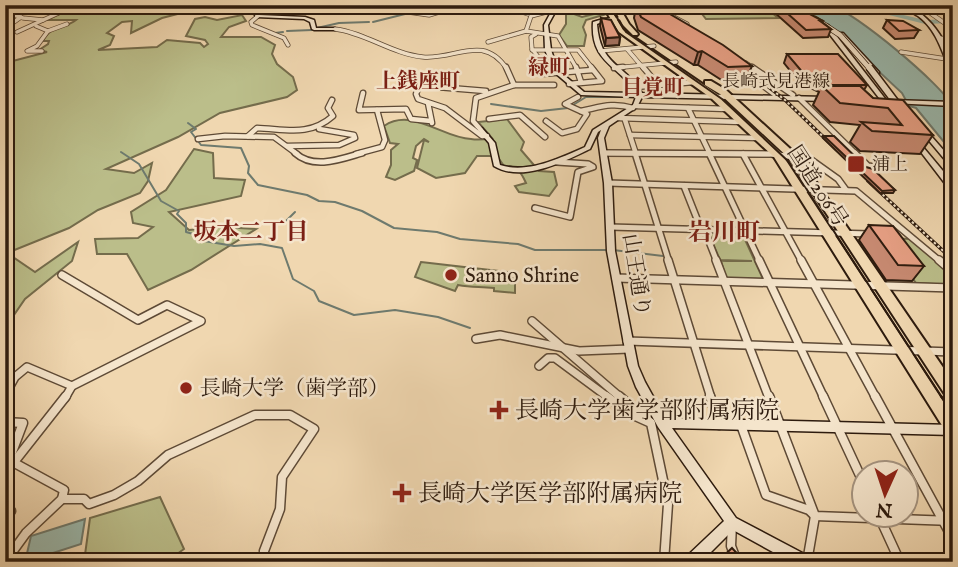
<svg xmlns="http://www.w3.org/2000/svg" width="958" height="567" font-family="'IM FELL English','Noto Serif JP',serif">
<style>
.green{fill:#bbbe8a;stroke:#746c4c;stroke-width:2}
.water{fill:#9ab9ae;stroke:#6e7a6e;stroke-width:2}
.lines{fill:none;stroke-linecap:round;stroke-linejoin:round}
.stream{stroke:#6e7a6e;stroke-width:2}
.river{fill:#9ab9ae;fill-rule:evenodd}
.street-far4-casing{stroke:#5e4a36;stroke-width:5}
.street-far3-casing{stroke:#5e4a36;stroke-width:7}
.street-far2-casing{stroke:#5e4a36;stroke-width:8}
.street-far1-casing{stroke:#5e4a36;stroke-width:10}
.street-casing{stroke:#5e4a36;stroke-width:11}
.secondary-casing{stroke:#2d1b0e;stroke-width:3}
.highway-casing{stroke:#2d1b0e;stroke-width:4}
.street-far4{stroke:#f5e5cc;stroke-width:3.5}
.street-far3{stroke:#f5e5cc;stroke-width:4.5}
.street-far2{stroke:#f5e5cc;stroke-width:5}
.street-far1{stroke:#f5e5cc;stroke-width:7}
.street{stroke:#f5e5cc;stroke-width:8}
.secondary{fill:#f5e5cc;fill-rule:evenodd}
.highway{fill:#f0d7b0;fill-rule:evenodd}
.tram-far1{stroke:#2d1b0e;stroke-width:2}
.tram{stroke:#2d1b0e;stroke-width:2.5}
.rail-casing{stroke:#2d1b0e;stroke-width:3.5}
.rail{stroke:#f5e5cc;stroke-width:2;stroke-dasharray:2.5;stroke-linecap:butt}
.secondary-bridge-far1-casing{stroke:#2d1b0e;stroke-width:6;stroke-linecap:butt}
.secondary-bridge-casing{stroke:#2d1b0e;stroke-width:9;stroke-linecap:butt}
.secondary-bridge-far1{stroke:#f5e5cc;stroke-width:4.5}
.secondary-bridge{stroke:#f5e5cc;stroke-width:6}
.wall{fill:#c88a72;stroke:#2d1b0e;stroke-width:2}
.shaded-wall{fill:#a2705d;stroke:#2d1b0e;stroke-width:2}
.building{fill:#e8a085;stroke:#2d1b0e;stroke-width:2}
.poi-dot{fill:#8f2418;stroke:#f5e5cc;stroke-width:2.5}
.labels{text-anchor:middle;stroke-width:5;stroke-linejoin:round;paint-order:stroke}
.far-street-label{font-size:18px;fill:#2d1b0e;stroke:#f5e5cc}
.far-poi-label{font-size:18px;fill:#2d1b0e;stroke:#f5e5cc;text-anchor:start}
.far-quarter-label{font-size:21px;font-weight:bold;fill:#7a1f14;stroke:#f5e5cc}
.street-label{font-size:21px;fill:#2d1b0e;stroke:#f5e5cc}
.poi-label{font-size:21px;fill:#2d1b0e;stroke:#f5e5cc;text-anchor:start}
.neighbourhood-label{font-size:23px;font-weight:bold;fill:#7a1f14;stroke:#f5e5cc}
.quarter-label{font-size:24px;font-weight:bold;fill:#7a1f14;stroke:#f5e5cc}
.near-poi-label{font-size:24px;fill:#2d1b0e;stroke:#f5e5cc;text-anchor:start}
</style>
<rect width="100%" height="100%" fill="#f0d7b0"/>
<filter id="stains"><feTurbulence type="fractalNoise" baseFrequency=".00286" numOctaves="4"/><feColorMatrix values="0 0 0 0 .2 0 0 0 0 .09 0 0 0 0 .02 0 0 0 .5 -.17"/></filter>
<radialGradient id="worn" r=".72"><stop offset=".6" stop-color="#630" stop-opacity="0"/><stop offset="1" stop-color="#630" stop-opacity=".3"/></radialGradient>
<g class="green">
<path d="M79,5H186L180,9L178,14L162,18L131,33L132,21L122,22L107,33L114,36L110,45L98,50L157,47L167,40L200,43L204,47L208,44L205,40L186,36L195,19L205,17L217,20L242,15L246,21L229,27L221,37H261L275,45L272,54L277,64L293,77L297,90L287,97L220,113L178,137L106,169L134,173L152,163L148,181L140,193L98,210L69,228L7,253L35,272L78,242L72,261L25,299L5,328V63L47,52L39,50L48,44L49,41H43C49,26 65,29 76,20H46Z"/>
<path d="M566,5L580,6L571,13L582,17L598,13L603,15L586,20L583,27L586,35L584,46H567L559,35L566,24Z"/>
<path d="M648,5H771L780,10H769L778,18L706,19L702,14H673Z"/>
<path d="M507,119L524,142L521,150L539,171L554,172L557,185L549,196L519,192L515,186L526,183C521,172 517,165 504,166L497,156H477L465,173L436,178L417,168L424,140L429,142L424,139L416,146L413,158L417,160L414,171L395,180L386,177L391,165V150L398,144L390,143L384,126C412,107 443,138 471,139C477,140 487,139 492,138L478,122Z"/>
<path d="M194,149L213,153L214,178L245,180L241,196L169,212L189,230L221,227L256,229L191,270L148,290L127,254H97L95,239L138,238L153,227L133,223L131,212L166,190Z"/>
<path d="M708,232L742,233L763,279L726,278L721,261H752L720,260Z"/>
<path d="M883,238L912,239L953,275V285L916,283Z"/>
<path d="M421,262L507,272L508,278H515V293L494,291V288C481,286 473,288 458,285L455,291L415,277Z"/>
<path d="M160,497L184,549L166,562H84L90,518Z"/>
</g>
<g class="water">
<path d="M783,5C798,5 817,2 832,6C853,11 944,86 952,106C956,114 953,140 953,153L916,108L909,106L902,93L842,37Z"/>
<path d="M85,519L81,544L25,562L31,536Z"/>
</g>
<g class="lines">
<g class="stream">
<path d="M286,5L305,11"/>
<path d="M270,13L335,9"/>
<path d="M373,22L409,13"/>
<path d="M317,28L339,23L369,22"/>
<path d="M287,31L312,30"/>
<path d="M275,33L283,32"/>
<path d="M491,104L541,111L568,108"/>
<path d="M573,105L586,97H626"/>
<path d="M188,123L196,129L191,132L201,145L241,148L249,166L248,173L258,185L307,195L319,201L335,202L362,211L394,228L437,232L460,239L518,244L535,250H608"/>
<path d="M121,152L139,164L161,201L179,211L177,214L186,223V232L197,235L198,240L234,246L260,244L282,248L293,279L314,291L319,301L354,315L395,310L438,317L470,328"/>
<path d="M283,224L295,212"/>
<path d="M613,250L663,256"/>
</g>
<path class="river" d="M849,5H861L925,20L953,19V23L925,24Z"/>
<defs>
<g id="street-far4">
<path d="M501,5L528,14"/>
<path d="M919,5L953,29"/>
<path d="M935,5L953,7"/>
<path d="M337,8L372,7L429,15L463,5"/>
<path d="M608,11H642"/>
<path d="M5,12L23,18L43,20"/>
<path d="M666,13L687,24"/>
<path d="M258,16L251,22L252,25L284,38L288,45"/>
<path d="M36,26L48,31L37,46L27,51H42"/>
<path d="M7,27L21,17"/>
<path d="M335,29C366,33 392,54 423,57C456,60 483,33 507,69"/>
<path d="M48,31L67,24"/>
<path d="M526,31L558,36L577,69"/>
<path d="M17,32L76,5"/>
<path d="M536,34L531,37L532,49L539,58"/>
<path d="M940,38L953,40"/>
<path d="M488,42L526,31L531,16L554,10"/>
<path d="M627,49L644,69"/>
<path d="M532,50H578L593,69"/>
<path d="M600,51L654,46"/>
<path d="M901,52L953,60"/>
<path d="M746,63L755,69"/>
<path d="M614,68L676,62"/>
</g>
<g id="street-far3">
<path d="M576,67L581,82"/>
<path d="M643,67L658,85"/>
<path d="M752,67L793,95"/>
<path d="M614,68L623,67"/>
<path d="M744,71L774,94"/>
<path d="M541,74L593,70"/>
<path d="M423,75L416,94L418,99L445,108L482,136H487"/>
<path d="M569,84L602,81L591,67"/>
<path d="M514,85H554"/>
<path d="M425,86L486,91"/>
<path d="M635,87L694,82"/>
<path d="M363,93L359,110L406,109L411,119L431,121"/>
<path d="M799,98L856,154"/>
<path d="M428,103L432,123"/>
<path d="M635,106L728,109"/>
<path d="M688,108L710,154"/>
<path d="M581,111C601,107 612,102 633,108"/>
<path d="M618,118L742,122"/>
<path d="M489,119L520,115L545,137"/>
<path d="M625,120L636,154"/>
<path d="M546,121L562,133L577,129L587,114L565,104L578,97"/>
<path d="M480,129L473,121L476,98L514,85L506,67"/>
<path d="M630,135L759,138"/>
<path d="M248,136L257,128C286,129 309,137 333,116L328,108L332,100"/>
<path d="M198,139L225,136L274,137L297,154"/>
<path d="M287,146L339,145L355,138L354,135L319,129"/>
<path d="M604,153L775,154"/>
<path d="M356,154L382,147L385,140L377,110"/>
</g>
<g id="street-far2">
<path d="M295,153C314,170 341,159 362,153"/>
<path d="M604,153L771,154L810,159L838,179L846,190"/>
<path d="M635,153L669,262"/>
<path d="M709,153L760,262"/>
<path d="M855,153L868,166L875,167"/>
<path d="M743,154L802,262"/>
<path d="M608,183L856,191L941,262"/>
<path d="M684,186L701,229"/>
<path d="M535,208L570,217L578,172L593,167L588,164L557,162"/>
<path d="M610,227L870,234"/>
<path d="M704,229L717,262"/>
</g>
<g id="street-far1">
<path d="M668,260L711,398"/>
<path d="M716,260L769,398"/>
<path d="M759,260L824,398"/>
<path d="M801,260L876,398"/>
<path d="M939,260L953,272"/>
<path d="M62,275L138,320L167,305L201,321L72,386L65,398"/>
<path d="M616,278L953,288"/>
<path d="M532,321L621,398"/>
<path d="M476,339L500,335L579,351L629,349"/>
<path d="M627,341L953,352"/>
<path d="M539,366L548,358H555L609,398"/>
<path d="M5,395L15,377L27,367L72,386"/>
</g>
<g id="street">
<path d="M606,396L631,414L651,423L668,504L664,562"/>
<path d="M619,396L650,422"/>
<path d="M710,396L719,425"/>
<path d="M769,396L815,516L807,562"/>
<path d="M823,396L864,484"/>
<path d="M875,396L953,539"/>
<path d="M5,422L23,423L9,460L64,490L62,499L26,533L5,562"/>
<path d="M741,425L766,495L809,510L815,516L953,521"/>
<path d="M14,462L66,396"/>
<path d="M62,499H84L89,504L114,495L138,481L168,455L255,415H290L314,429L282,477L280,509L264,551"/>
<path d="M5,510L11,511"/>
<path d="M878,514L900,562"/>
<path d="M732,524L731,546L737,562"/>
</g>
<g id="secondary">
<path d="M260,5H264L258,13L259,15L305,17L314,20L316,28H335L337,29L335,30H314L312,29L310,22L304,19L256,17L254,13Z"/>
<path d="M555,5H559L548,25L551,50L558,70L584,92L636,93C619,65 590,63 593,22L603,19L622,17L624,19L604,21L597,24C600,66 623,62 642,93L826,97L829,99L826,101L642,97L637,107L609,126L604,138L612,183L615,251L638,366L645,382L665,418L953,425V435L672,428L736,518L810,557L811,562H791L733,530L701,562H685L686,557L724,521L658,427L636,387L628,366L607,251L604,183L598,138L601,130L598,132L590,149C563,162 522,183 494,166L489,143L478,130V128H482L495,143L500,165C528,174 560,158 585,147L593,130L633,105L636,97L581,95L554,72L545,50L544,25Z"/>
<path d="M897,5C926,5 953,46 953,73L950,71C942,51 936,29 918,16C911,12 904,9 897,5Z"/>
<path d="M824,25H828L890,105V107H886L824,27Z"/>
<path d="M839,33H843L879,72V74H875L839,35Z"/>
<path d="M893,100L953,102V106L891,103V101Z"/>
<path d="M923,128L925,129L953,161V168L951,167L921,131L920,130Z"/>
<path d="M916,140L918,141L953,183V190H950L914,143V141Z"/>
</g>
<g id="highway">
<path d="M602,5H608L623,30L717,94L781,153L953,416V437L948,435L774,157L711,98L619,32Z"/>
<path d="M612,5H618L629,24L638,34L637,35H633L623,25Z"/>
<path d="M705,81H711L726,90L799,157L953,382V400L948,399L792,161L720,94L705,85Z"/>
</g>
</defs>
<use href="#street-far4" class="street-far4-casing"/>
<use href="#street-far3" class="street-far3-casing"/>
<use href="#street-far2" class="street-far2-casing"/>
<use href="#street-far1" class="street-far1-casing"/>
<use href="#street" class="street-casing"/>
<use href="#secondary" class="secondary-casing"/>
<use href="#highway" class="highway-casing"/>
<use href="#street-far4" class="street-far4"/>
<use href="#street-far3" class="street-far3"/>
<use href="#street-far2" class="street-far2"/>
<use href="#street-far1" class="street-far1"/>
<use href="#street" class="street"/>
<use href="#secondary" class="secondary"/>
<use href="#highway" class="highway"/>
<path class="tram-far1" d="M609,5L626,32L722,99L789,162L942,398"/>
<path class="tram" d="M941,396L953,414"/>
<defs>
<g id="rail">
<path d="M733,59L785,100L838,151"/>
<path d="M868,181L953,260"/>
</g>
</defs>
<use href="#rail" class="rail-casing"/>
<use href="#rail" class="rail"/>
<defs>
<path id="secondary-bridge-far1" d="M814,18L840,35L870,69"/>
<path id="secondary-bridge" d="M869,67L900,108"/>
</defs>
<use href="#secondary-bridge-far1" class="secondary-bridge-far1-casing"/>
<use href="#secondary-bridge" class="secondary-bridge-casing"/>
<use href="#secondary-bridge-far1" class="secondary-bridge-far1"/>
<use href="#secondary-bridge" class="secondary-bridge"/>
</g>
<g class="wall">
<path d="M657,5H689L669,9Z"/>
<path d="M778,5L823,21L822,22L831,29L828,37L803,38L775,13Z"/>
<path d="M636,6L752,66L746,80L723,81L698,65H694L638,30L634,18Z"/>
<path d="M601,18L620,37L619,45L605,46L600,26Z"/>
<path d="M887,20L919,30L914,38L895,39L883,28Z"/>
<path d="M787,54L867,85L864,90L873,98L933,135L920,154L860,151L850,142L860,125L830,122L813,105L819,92L800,83L784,63Z"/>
<path d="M824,136L895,190L893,193H880L823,138Z"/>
<path d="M869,225L924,266L912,281L886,280L859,240Z"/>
</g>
<g class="shaded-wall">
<path d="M670,5H689L669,9Z"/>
<path d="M620,37L619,45L605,46L606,38Z"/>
<path d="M702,51L698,65H694L698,52Z"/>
</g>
<g class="building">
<path d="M778,5H793L823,21H820L831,29L806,30Z"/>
<path d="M636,6H656L723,45L752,66L728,67L702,51L698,52L641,17Z"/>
<path d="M601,18L611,20L620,37L606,38Z"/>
<path d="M887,20L903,21L919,30L899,31Z"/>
<path d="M787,54H838L867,85H827L804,74Z"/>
<path d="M822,86H860L873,98L903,100L933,135L872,131L861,122L902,125L888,108L840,103Z"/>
<path d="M824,136H834L866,167L873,169L895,190L882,191Z"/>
<path d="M869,225L893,226L924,266L898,265Z"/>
<path d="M732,548L745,562H717Z"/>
</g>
<g class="poi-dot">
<rect x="847" y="155" width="18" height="18" rx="3.5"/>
<circle cx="451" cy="275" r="7"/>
<circle cx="186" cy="388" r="7"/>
<path d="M495.5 399.5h7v7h7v7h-7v7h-7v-7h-7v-7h7z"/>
<path d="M398.5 482.5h7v7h7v7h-7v7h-7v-7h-7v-7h7z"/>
</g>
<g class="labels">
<g class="far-street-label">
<text x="776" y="87">長崎式見港線</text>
</g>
<g class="far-poi-label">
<text x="872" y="170">浦上</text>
</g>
<g class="far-quarter-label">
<text x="549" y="74">緑町</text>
<text x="418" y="88">上銭座町</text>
<text x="653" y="94">目覚町</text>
</g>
<g class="street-label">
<text transform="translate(818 186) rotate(57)" y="7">国道206号</text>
<text transform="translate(637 275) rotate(81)" y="7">山王通り</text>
</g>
<g class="poi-label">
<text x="465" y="282">Sanno Shrine</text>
<text x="200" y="395">長崎大学（歯学部）</text>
</g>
<g class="neighbourhood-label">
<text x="251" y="239">坂本二丁目</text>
</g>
<g class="quarter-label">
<text x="724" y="240">岩川町</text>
</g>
<g class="near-poi-label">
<text x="515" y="418">長崎大学歯学部附属病院</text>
<text x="418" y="501">長崎大学医学部附属病院</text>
</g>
</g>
<rect width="958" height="567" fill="none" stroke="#f0d7b0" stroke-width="28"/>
<rect x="7" y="7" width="944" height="553" fill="none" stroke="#2d1b0e" stroke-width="3.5"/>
<rect x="14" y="14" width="930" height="539" fill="none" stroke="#2d1b0e" stroke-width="2"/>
<g transform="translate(885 494) rotate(183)"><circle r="33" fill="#f5e5cc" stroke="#a59480" stroke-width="2"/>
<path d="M0-5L12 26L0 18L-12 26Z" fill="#8f2418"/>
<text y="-10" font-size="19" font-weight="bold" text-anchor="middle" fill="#2d1b0e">N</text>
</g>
<rect width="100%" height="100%" filter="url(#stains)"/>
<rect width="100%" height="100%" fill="url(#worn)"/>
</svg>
